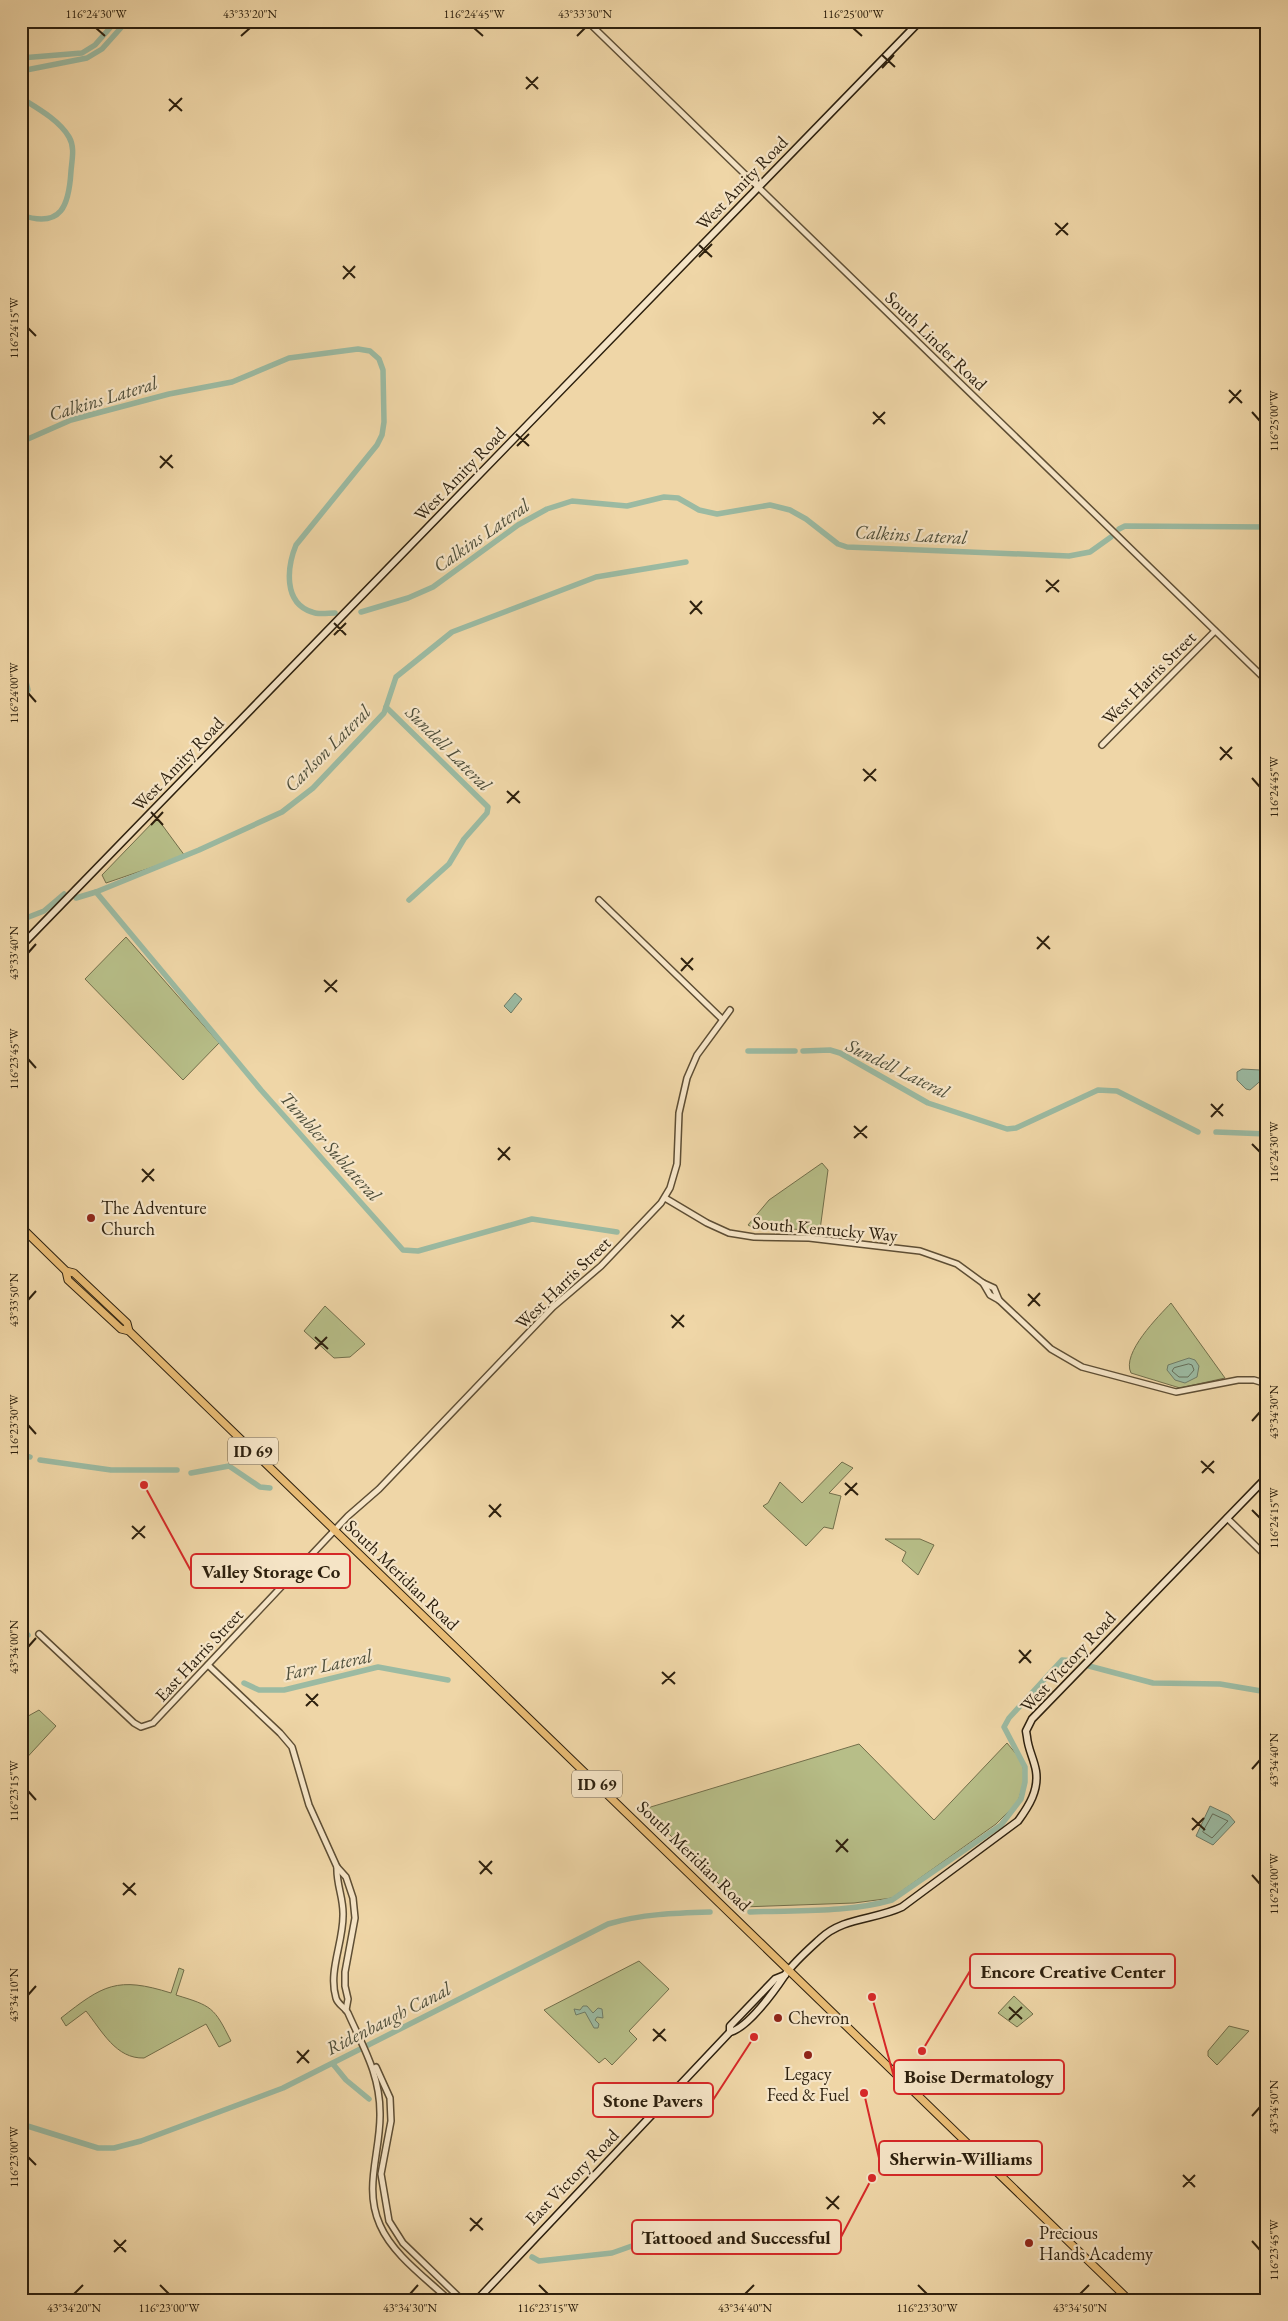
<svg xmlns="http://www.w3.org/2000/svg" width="1288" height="2321" font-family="'EB Garamond',serif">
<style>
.green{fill:#b7be88;stroke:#726f4b}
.water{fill:#9bbaa2;stroke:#6f7c67}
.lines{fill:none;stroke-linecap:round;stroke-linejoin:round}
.shore{stroke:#646d58;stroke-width:1}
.canal{stroke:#9bbaa2;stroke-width:5.5}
.tertiary-casing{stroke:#5e4e34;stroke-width:8}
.secondary-casing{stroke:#2d200e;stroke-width:9}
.primary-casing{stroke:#2d200e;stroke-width:9}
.tertiary{stroke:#f5e4c6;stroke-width:5}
.secondary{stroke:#f5e4c6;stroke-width:6}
.primary{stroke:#e8bb74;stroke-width:7}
.ticks{fill:none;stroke:#2d200e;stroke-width:2}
.poi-dot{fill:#8f2418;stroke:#f5e4c6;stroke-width:2}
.labels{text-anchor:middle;stroke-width:4.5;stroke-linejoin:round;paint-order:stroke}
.shield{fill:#f5e4c6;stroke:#695b45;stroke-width:1}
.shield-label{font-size:16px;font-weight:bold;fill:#2d200e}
.street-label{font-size:18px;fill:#2d200e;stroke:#f5e4c6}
.poi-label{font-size:18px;fill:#2d200e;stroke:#f5e4c6;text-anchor:start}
.water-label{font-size:19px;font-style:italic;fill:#4e4e3a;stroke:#f5e4c6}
.leader{fill:none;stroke:#d62828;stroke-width:2}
.callout-dot{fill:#d62828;stroke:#f5e4c6;stroke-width:2}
.callout{fill:#f5e4c6;stroke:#d62828;stroke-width:2}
.callout-label{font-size:19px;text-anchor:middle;font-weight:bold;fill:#2d200e}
.neatline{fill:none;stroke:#2d200e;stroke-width:2}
.ticks-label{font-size:12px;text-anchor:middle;fill:#2d200e}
</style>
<rect width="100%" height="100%" fill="#efd6a7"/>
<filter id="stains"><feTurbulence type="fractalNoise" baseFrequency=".004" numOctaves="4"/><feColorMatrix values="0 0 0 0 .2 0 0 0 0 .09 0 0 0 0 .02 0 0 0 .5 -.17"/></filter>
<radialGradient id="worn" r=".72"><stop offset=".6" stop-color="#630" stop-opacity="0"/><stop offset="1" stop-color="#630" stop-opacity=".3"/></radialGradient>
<g class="green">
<path d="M157,818L185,856L106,883L102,875Z"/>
<path d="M126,937L219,1043L183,1080L85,979Z"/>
<path d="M822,1163L828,1170L820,1230L754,1228L748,1225L769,1200Z"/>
<path d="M1171,1303L1225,1378L1180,1388L1131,1373C1121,1353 1159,1316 1171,1303Z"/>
<path d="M325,1306L365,1344L350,1357L334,1358L304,1331Z"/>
<path d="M842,1462L853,1468L829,1493L841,1496L833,1529L824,1527L806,1546L763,1506L768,1503L780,1482L802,1503Z"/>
<path d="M885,1539H920L934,1545L918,1575L902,1561L906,1552Z"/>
<path d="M39,1710L56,1726L21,1764V1720Z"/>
<path d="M1007,1743L1022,1761L1025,1778L1018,1802L996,1824L892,1898L854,1903L742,1907L644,1809L859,1744L934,1820Z"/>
<path d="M639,1961L669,1989L629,2031L637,2039L612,2065L605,2058L599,2063L544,2010Z"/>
<path d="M179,1968L184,1970L176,1995C212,2006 214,2007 231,2041L219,2047L206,2024L144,2058C116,2059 102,2031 86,2011L66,2026L61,2018C103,1985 117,1976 171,1993Z"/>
<path d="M1014,1996L1033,2014L1017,2027L998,2013Z"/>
<path d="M1229,2026L1249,2031L1217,2065L1208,2056V2051Z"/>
</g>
<g class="water">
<path d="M515,993L522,999L511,1013L504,1006Z"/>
<path d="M1242,1069L1260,1070L1265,1077L1250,1090L1246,1089L1237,1080V1072Z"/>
<path d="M1189,1358L1195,1360L1199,1366L1197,1377L1185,1383L1175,1380L1167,1370L1168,1365Z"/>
<path d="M1210,1806L1229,1815L1235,1822L1213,1845L1196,1836Z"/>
<path d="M583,2006H587L593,2013L598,2008L602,2009L603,2018L597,2017L595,2020L599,2024L598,2028H594L585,2012L576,2015L574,2009L580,2010Z"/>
</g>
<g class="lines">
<g class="shore">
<path d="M1189,1364L1192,1365L1194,1370L1188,1377H1179L1172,1371L1174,1368Z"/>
<path d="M1213,1814L1228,1821L1212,1838L1203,1832Z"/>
</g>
<g class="canal">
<path d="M21,58L82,53L95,45L116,21"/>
<path d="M21,71L87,58L102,49L127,21"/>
<path d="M21,98C37,108 59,120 69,137C75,147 72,159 71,171C69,205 62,229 21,215"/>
<path d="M21,442L71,420L169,394L232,382L289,358L358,349L370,351L379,359L383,370L384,422L382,435L377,445L296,545C287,567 283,603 312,612C318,615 328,613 335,613"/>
<path d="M1119,529L1125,526L1267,527"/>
<path d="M361,612L408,598L433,587L518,525L547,509L572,501L627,506L664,497L678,498L699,510L717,514L770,505L790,510L806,519L838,544L847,547L1069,556L1090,552L1111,537"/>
<path d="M21,661L28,690L21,701"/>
<path d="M386,707L488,807L487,813L464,839L449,864L409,900"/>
<path d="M96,892L261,1090L403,1250L418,1251L532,1219L617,1232"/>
<path d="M76,898L96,892L199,850L282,812L313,788L384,713L396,677L452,632L596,577L686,562"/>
<path d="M21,920L44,911L64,894"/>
<path d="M748,1051H795"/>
<path d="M803,1051L830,1050L840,1053L928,1103L1007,1129L1016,1128L1098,1090L1117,1091L1198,1132"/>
<path d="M1216,1132L1267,1134"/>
<path d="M21,1454L30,1457"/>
<path d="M40,1460L111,1470H177"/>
<path d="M191,1473L229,1466L260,1487L270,1488"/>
<path d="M21,1637L28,1635"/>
<path d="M1089,1666L1153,1683L1220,1684L1267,1692"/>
<path d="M244,1683L259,1690H284L378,1667L448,1680"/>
<path d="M750,1912C797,1910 847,1913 892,1900L1001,1825L1021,1799L1025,1782V1767L1004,1727L1009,1718L1062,1660L1077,1661"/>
<path d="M333,2064L346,2080L369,2099"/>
<path d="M21,2124L98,2148H114L141,2141L283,2088L608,1924C642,1914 675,1913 710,1912"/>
<path d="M532,2257L539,2261L612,2253L646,2241"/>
</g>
<defs>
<g id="tertiary">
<path d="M587,21L1267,681"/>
<path d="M1102,745L1215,631"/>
<path d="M599,900L722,1019"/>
<path d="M665,1198L707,1223L729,1233L754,1237L809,1238L920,1251L957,1264L983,1283L994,1288L999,1300"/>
<path d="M983,1283L990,1295L999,1300L1051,1349L1082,1367L1176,1392L1238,1380H1254L1267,1384"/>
<path d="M1227,1518L1267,1557"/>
<path d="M39,1634L134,1723L141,1727L153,1723L348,1516L379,1489L553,1307L601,1266L661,1203L670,1188L677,1164L679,1113L687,1078L697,1055L730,1010"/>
<path d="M208,1665L280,1733L292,1747L309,1805L337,1867L346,1877L353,1898L355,1918L345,1972V1986L348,1999L346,2010"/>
<path d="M337,1867C336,1884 344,1899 343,1916C343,1943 328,1972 336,1998C338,2005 345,2007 348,2013C363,2047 380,2074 380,2113C381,2151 363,2188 380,2225C393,2255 426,2278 449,2300"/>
<path d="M376,2067L390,2098L391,2121L381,2174L389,2221L403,2243L462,2300"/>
</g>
<g id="secondary">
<path d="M21,946L920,21"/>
<path d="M730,2032V2026L775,1979L785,1975"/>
<path d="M477,2300L730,2032C748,2028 775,1990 785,1975C794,1962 809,1949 820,1939C843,1917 875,1920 902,1907L1018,1821C1029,1806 1039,1790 1036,1771C1034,1759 1028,1749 1027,1737L1026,1731L1032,1719L1267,1477"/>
</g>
<g id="primary">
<path d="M21,1227L66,1271L74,1273L127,1323L129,1331"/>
<path d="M66,1271L68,1280L121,1329L129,1331L1129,2300"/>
</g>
</defs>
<use href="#tertiary" class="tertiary-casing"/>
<use href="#secondary" class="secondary-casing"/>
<use href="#primary" class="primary-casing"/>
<use href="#tertiary" class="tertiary"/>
<use href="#secondary" class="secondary"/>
<use href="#primary" class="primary"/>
</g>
<path class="ticks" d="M96,28L105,36M474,28L483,36M853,28L862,36M241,36L250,28M577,36L585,28M882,55L895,67M882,68L894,55M526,77L538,89M526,89L538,77M169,99L182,111M169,111L182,98M1055,223L1068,235M1056,235L1068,223M699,245L712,257M699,257L712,244M343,266L355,278M343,279L355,266M28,328L36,336M1229,390L1242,403M1229,403L1241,390M873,412L885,424M1252,412L1260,421M873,424L885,412M516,434L529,446M517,446L529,434M160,456L173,468M160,468L172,455M1046,580L1059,592M1046,592L1059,580M690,601L702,614M690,614L702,601M334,623L346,635M334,635L346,623M28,693L36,702M1220,747L1232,759M1220,760L1232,747M863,769L876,781M1252,778L1260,787M864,781L876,769M507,791L520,803M507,803L519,791M151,812L163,825M151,825L163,812M1037,937L1050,949M1037,949L1049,936M28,953L36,944M681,958L693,970M681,971L693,958M324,980L337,992M325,992L337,980M28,1059L36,1068M1211,1104L1223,1116M1211,1117L1223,1104M854,1126L867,1138M854,1138L867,1126M1252,1144L1260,1152M498,1148L510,1160M498,1160L510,1147M142,1169L154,1181M142,1182L154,1169M1028,1294L1040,1306M28,1300L36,1291M1028,1306L1040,1293M671,1315L684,1327M672,1328L684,1315M315,1337L328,1349M315,1349L327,1337M1252,1421L1260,1412M28,1425L36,1434M1201,1461L1214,1473M1202,1473L1214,1461M845,1483L858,1495M845,1495L857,1483M489,1505L501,1517M1252,1510L1260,1518M489,1517L501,1504M132,1526L145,1538M132,1539L145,1526M28,1647L36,1638M1019,1650L1031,1663M1019,1663L1031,1650M662,1672L675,1684M662,1684L675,1672M306,1694L318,1706M306,1706L318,1694M1252,1769L1260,1760M28,1791L36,1800M1192,1818L1205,1830M1192,1830L1204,1818M836,1840L848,1852M836,1852L848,1839M479,1861L492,1874M480,1874L492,1861M1252,1875L1260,1884M123,1883L136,1895M123,1895L135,1883M28,1995L36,1986M1009,2007L1022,2019M1009,2020L1022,2007M653,2029L666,2041M653,2041L665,2029M297,2051L309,2063M297,2063L309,2050M1252,2116L1260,2107M28,2157L36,2165M1183,2175L1195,2187M1183,2187L1195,2175M826,2197L839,2209M827,2209L839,2196M470,2218L483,2230M470,2231L482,2218M114,2240L126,2252M1252,2241L1260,2250M114,2252L126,2240M160,2285L169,2294M539,2285L548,2294M918,2285L927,2294M74,2294L83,2285M410,2294L418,2285M745,2294L754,2285M1080,2294L1089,2285"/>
<g class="poi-dot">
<circle cx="91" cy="1218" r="5"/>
<circle cx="778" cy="2018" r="5"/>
<circle cx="808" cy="2055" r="5"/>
<circle cx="1029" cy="2243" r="5"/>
</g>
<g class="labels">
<g class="shield">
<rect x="228" y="1437.5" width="50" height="27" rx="4"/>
<rect x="572" y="1770.5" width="50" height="27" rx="4"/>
</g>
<g class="shield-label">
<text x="253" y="1457">ID 69</text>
<text x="597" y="1790">ID 69</text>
</g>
<g class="street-label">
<text transform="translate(742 183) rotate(-46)" y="6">West Amity Road</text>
<text transform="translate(936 341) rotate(44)" y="6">South Linder Road</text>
<text transform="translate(460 474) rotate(-46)" y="6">West Amity Road</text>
<text transform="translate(1149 678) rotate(-45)" y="6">West Harris Street</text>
<text transform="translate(178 764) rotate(-46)" y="6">West Amity Road</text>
<text transform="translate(825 1229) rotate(5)" y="6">South Kentucky Way</text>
<text transform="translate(563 1283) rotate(-44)" y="6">West Harris Street</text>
<text transform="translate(402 1575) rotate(44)" y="6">South Meridian Road</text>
<text transform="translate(199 1655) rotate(-47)" y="6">East Harris Street</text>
<text transform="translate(1068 1662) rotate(-47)" y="6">West Victory Road</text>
<text transform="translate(694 1856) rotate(44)" y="6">South Meridian Road</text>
<text transform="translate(572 2177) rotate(-46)" y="6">East Victory Road</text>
</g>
<g class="poi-label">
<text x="101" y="1214">The Adventure<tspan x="101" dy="21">Church</tspan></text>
<text x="788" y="2024">Chevron</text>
<text x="808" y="2080" text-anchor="middle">Legacy<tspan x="808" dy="21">Feed &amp; Fuel</tspan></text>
<text x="1039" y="2239">Precious<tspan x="1039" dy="21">Hands Academy</tspan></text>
</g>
<g class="water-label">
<text transform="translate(103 398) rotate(-17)" y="7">Calkins Lateral</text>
<text transform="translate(911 534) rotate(3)" y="7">Calkins Lateral</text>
<text transform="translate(481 535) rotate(-35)" y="7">Calkins Lateral</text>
<text transform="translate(327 748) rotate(-45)" y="7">Carlson Lateral</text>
<text transform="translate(449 748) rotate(45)" y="7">Sundell Lateral</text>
<text transform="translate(898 1068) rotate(26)" y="7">Sundell Lateral</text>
<text transform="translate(331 1146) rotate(48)" y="7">Tumbler Sublateral</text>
<text transform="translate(328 1664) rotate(-12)" y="7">Farr Lateral</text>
<text transform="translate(388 2018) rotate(-27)" y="7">Ridenbaugh Canal</text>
</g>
</g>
<path class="leader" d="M144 1485L191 1571M922 2051L970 1971M872 1997L894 2077M754 2037L713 2100M864 2093L879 2158M872 2178L841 2237"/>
<g class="callout-dot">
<circle cx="144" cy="1485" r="5"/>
<circle cx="922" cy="2051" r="5"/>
<circle cx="872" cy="1997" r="5"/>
<circle cx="754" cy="2037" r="5"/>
<circle cx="864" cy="2093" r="5"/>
<circle cx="872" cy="2178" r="5"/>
</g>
<g class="callout">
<rect x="191" y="1554" width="159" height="34" rx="5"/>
<rect x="970" y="1954" width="205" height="34" rx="5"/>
<rect x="894" y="2060" width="170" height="34" rx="5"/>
<rect x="593" y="2083" width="120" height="34" rx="5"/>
<rect x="879" y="2141" width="163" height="34" rx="5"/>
<rect x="632" y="2220" width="209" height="34" rx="5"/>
</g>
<g class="callout-label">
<text x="271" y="1578">Valley Storage Co</text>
<text x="1073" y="1978">Encore Creative Center</text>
<text x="979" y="2083">Boise Dermatology</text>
<text x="653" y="2107">Stone Pavers</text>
<text x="961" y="2165">Sherwin-Williams</text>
<text x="736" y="2244">Tattooed and Successful</text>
</g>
<rect width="1288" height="2321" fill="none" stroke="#efd6a7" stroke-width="55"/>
<rect x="28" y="28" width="1232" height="2266" class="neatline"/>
<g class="ticks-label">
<text x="96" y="18">116°24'30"W</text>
<text x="250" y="18">43°33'20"N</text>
<text x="474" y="18">116°24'45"W</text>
<text x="585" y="18">43°33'30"N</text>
<text x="853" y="18">116°25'00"W</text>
<text transform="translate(14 328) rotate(-90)" y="4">116°24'15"W</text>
<text transform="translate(1274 421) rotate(-90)" y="4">116°25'00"W</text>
<text transform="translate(14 693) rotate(-90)" y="4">116°24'00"W</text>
<text transform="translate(1274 787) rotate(-90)" y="4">116°24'45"W</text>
<text transform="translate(14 953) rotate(-90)" y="4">43°33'40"N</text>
<text transform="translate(14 1059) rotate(-90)" y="4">116°23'45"W</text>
<text transform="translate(1274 1152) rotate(-90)" y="4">116°24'30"W</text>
<text transform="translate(14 1300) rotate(-90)" y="4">43°33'50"N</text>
<text transform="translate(1274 1412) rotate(-90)" y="4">43°34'30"N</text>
<text transform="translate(14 1425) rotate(-90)" y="4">116°23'30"W</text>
<text transform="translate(1274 1518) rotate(-90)" y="4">116°24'15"W</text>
<text transform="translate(14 1647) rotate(-90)" y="4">43°34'00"N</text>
<text transform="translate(1274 1760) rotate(-90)" y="4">43°34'40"N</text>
<text transform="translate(14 1791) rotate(-90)" y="4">116°23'15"W</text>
<text transform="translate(1274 1884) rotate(-90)" y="4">116°24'00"W</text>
<text transform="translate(14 1995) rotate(-90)" y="4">43°34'10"N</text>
<text transform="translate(1274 2107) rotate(-90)" y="4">43°34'50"N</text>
<text transform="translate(14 2157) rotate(-90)" y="4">116°23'00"W</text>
<text transform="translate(1274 2250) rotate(-90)" y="4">116°23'45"W</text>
<text x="74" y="2312">43°34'20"N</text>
<text x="169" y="2312">116°23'00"W</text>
<text x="410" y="2312">43°34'30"N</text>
<text x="548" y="2312">116°23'15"W</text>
<text x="745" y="2312">43°34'40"N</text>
<text x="927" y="2312">116°23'30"W</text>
<text x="1080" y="2312">43°34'50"N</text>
</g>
<rect width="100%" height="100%" filter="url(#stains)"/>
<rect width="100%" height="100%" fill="url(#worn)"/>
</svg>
